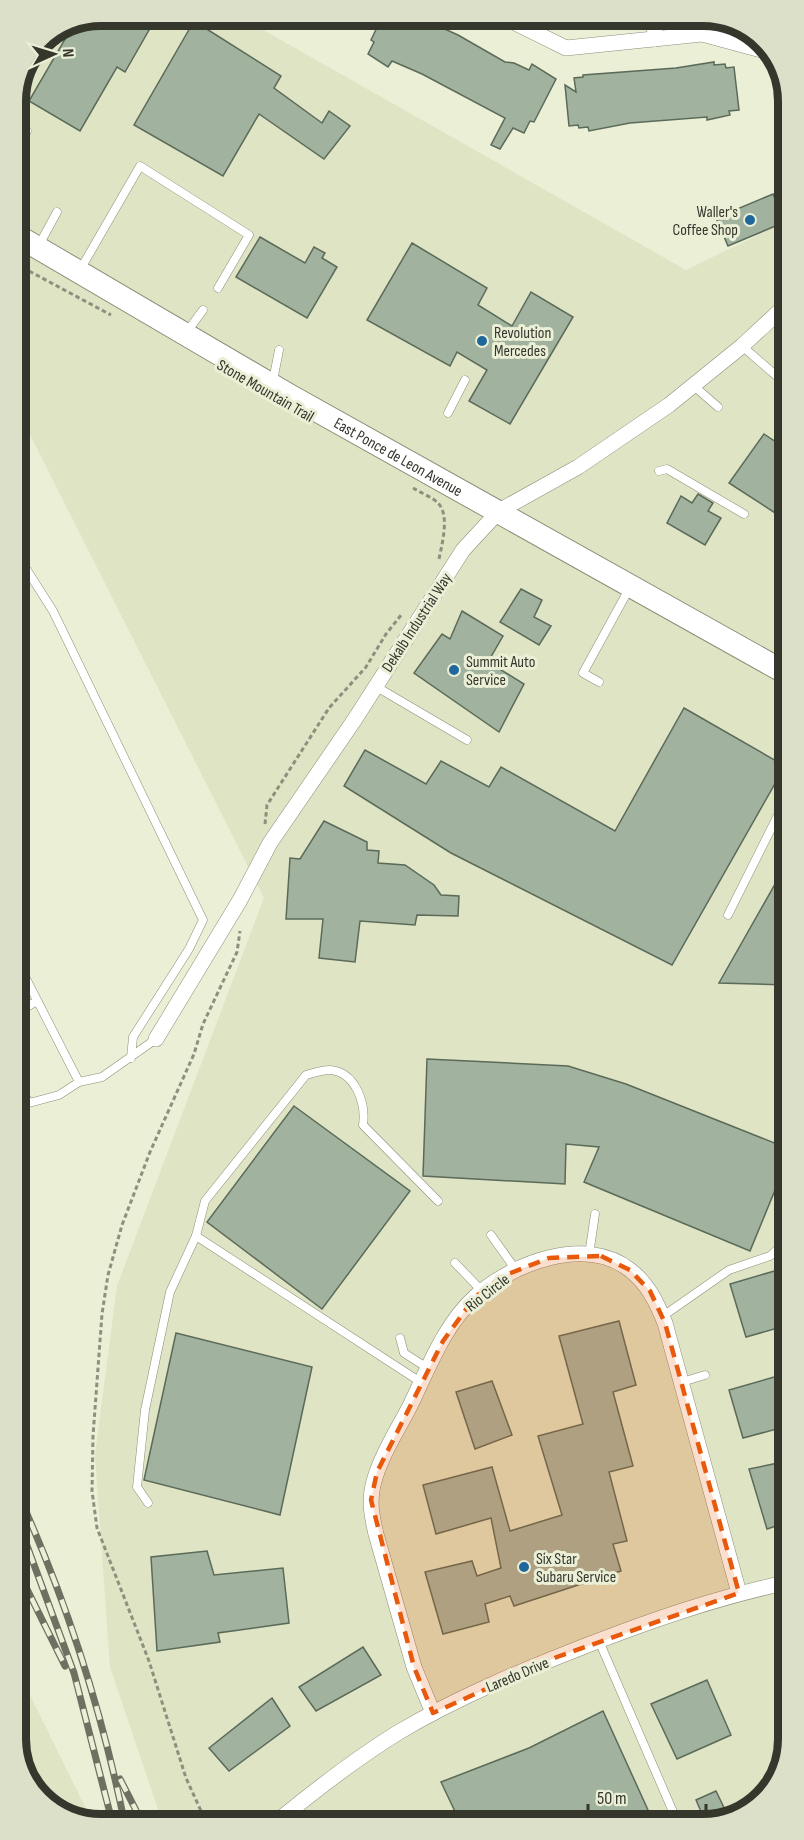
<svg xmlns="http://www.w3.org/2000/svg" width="804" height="1840" font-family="'Sofia Sans Condensed',sans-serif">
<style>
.built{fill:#dee4c4}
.building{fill:#a1b29e;stroke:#5b6a59;stroke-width:1.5}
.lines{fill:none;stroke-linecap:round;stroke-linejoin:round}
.service-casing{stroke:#8a8e78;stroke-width:9}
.minor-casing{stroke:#8a8e78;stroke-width:16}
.secondary-casing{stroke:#8a8e78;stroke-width:24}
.path{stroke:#8c907e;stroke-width:3;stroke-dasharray:4.5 3;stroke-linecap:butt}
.service{stroke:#fff;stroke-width:8}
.minor{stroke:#fff;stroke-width:15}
.secondary{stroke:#fff;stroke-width:22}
.rail-casing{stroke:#6e7162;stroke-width:7}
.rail{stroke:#eaefd6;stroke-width:4.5;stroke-dasharray:14;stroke-linecap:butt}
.marked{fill:#e8590c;fill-opacity:0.2;stroke:#e8590c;stroke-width:4.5;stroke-dasharray:12 8;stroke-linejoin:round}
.poi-dot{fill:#20679b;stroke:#eaefd6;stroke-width:2}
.labels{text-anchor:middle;stroke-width:6;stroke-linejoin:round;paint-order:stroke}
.poi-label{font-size:16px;fill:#35372d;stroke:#eaefd6;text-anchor:start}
.street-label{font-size:16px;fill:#35372d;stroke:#eaefd6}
.rim{fill:none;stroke:#35372d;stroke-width:8}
</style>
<rect width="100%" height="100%" fill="#eaefd6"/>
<g class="built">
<path d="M101,15H237L686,270L785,222L789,1740L771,1791L731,1820L163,1824L110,1667L95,1455L117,1286L264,898L16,407L15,96L40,40Z"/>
<path d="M19,1673L94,1825L48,1807L20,1767Z"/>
</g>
<g class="building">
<path d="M101,15H146L140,25L149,30L125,72L117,67L80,131L29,101L72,27Z"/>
<path d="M383,15H420L429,20V22L458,35L505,62L514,63L529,70L532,64L556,79L534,122L530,121L524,133L513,128L500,149L491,145L505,118L422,74L392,61L388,67L368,54L374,42L371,40Z"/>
<path d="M194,21L281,76L274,88L322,123L329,111L350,126L324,159L259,114L223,176L134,125Z"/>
<path d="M714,62V65L725,64L726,68L734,67L739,110L729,111L730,115L707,120V117L630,123L589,131L588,127L579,128L578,125L569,126L565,85L576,92L574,78L583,77V75L676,68Z"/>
<path d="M773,194L785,222L728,246L716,218Z"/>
<path d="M260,237L305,263L314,247L325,253L322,258L337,267L307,318L236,277Z"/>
<path d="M412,243L487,288L478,305L512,326L531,292L573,317L510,424L469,401L487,370L457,352L450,366L367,320Z"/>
<path d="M764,434L785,448L786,520L729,483Z"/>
<path d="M698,494L713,503L708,511L721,518L705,545L667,523L681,496L692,503Z"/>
<path d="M521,589L542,600L534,617L551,626L539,645L500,622Z"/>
<path d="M462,611L503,636L488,662L524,684L499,732L414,673L442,634L450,639Z"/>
<path d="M684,708L785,766L672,965L451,853L344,786L365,750L426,784L441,761L489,787L501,767L615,831Z"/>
<path d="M324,821L367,842V850L379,851L378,863L405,865L434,885L441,895L459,896L458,916L417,915L415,925L360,921L355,962L319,958L323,919H286L290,858L300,859Z"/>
<path d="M787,863V985L719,983Z"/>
<path d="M427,1059L568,1066L626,1084L787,1148V1161L750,1251L584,1182L599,1147L566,1144L565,1184L423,1176Z"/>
<path d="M294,1106L410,1191L322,1309L207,1222Z"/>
<path d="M788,1267V1325L746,1337L730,1284Z"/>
<path d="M619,1321L636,1385L613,1392L633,1466L609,1472L627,1541L613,1544L621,1571L514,1606L510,1596L485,1604L489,1622L443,1634L425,1572L472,1561L477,1576L501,1568L491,1518L436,1534L423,1485L492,1467L510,1531L562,1515L538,1436L583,1424L559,1336Z"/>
<path d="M176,1333L312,1367L280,1515L144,1480Z"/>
<path d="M788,1373V1426L743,1438L729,1390Z"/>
<path d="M492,1381L512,1435L475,1449L456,1392Z"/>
<path d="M788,1461V1522L767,1529L749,1469Z"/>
<path d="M207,1551L214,1575L283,1568L289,1623L218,1633L220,1642L157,1651L151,1557Z"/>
<path d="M363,1647L381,1675L316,1711L299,1687Z"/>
<path d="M707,1680L731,1735L677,1759L651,1704Z"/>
<path d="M272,1698L290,1726L229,1771L209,1748Z"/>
<path d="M603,1711L653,1821L460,1822L441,1782L529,1748Z"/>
<path d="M716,1791L730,1820L705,1821L696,1800Z"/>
</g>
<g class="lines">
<defs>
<g id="service">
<path d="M15,155L27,131"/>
<path d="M39,245L57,212"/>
<path d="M80,270L140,166L249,235L218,288"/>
<path d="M186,333L203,310"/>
<path d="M742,346L780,379"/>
<path d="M273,381L279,350"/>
<path d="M694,386L718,407"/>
<path d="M448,413L465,380"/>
<path d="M659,471L667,469L744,514"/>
<path d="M16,553L53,611L203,920L189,949L133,1037L131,1058"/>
<path d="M599,682L583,673L629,589"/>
<path d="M375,686L467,740"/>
<path d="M17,887C24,901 28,911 17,924"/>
<path d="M728,915L786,799"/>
<path d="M18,963L79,1082L102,1077L156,1039"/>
<path d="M18,1012L37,1001"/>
<path d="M18,1082L29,1103L59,1095L79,1082"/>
<path d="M491,1235L516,1270"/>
<path d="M196,1236L205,1201L306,1075C313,1073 322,1070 330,1070C356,1072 366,1104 363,1125L438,1201"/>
<path d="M589,1255L595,1214"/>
<path d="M455,1263L482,1291"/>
<path d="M663,1316L729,1270L770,1256L788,1240"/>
<path d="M400,1338L404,1353L429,1369"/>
<path d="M682,1382L705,1375"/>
<path d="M148,1503L137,1487L145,1410L170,1292L196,1236L422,1383"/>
<path d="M599,1641L677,1821"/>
</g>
<g id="minor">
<path d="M499,15L566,48L702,34L769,52"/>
<path d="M654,15L655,39"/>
<path d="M156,1039L240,900L270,843L355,719L463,550L499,511L578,467L669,405L742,346L785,306"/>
<path d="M433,1713L414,1667L376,1534C372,1517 369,1502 373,1485C380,1457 397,1431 410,1406C428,1369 444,1325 475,1297C512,1263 586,1235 630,1270C648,1284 657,1303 665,1323L739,1593"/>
<path d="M274,1824C314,1791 355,1759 399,1732C458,1697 521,1671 585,1646C652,1620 718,1597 789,1582"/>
</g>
<g id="secondary">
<path id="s1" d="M16,235L289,395L786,673"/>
</g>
</defs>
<use href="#service" class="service-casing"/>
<use href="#minor" class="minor-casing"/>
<use href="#secondary" class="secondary-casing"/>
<g class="path">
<path d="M16,264L111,315"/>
<path d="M413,488C421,493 432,497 438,503C450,515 442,544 439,559"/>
<path d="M265,824L267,805L329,708L366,667L386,634L402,614"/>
<path d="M207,1824L186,1778L149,1661L97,1528L92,1491L93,1436L102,1314L108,1275L122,1225L150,1152L194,1054L203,1024L237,952L240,931"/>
</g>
<use href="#service" class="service"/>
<use href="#minor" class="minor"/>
<use href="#secondary" class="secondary"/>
<defs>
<g id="rail">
<path d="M19,1496C67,1602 102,1711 125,1825"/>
<path d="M19,1524L74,1673L113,1825"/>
<path d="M19,1573L65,1666"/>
<path d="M120,1779L143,1824"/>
</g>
</defs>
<use href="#rail" class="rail-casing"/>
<use href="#rail" class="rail"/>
</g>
<path class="marked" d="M601,1256L630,1270L650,1291L665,1323L739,1593L557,1657L433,1713L414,1667L371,1500L377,1472L443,1341L475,1297L503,1276L549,1258Z"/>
<g class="poi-dot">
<circle cx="750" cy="220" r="6"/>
<circle cx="482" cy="341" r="6"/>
<circle cx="454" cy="670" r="6"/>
<circle cx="524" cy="1567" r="6"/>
</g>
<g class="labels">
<g class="poi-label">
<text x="738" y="217" text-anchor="end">Waller's<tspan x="738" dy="18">Coffee Shop</tspan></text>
<text x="494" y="338">Revolution<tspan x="494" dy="18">Mercedes</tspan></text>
<text x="466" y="667">Summit Auto<tspan x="466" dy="18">Service</tspan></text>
<text x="536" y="1564">Six Star<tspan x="536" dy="18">Subaru Service</tspan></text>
</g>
<g class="street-label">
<text transform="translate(266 390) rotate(30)" y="6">Stone Mountain Trail</text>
<text dy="6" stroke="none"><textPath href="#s1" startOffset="442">East Ponce de Leon Avenue</textPath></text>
<text transform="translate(416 622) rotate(-57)" y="6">Dekalb Industrial Way</text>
<text transform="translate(487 1292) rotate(-38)" y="6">Rio Circle</text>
<text transform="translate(517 1674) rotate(-23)" y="6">Laredo Drive</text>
</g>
</g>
<path d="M0 0H804V1840H0ZM101 26H703A75 75 0 0 1 778 101V1739A75 75 0 0 1 703 1814H101A75 75 0 0 1 26 1739V101A75 75 0 0 1 101 26Z" fill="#dce0c8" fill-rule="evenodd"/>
<path class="rim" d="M101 26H703A75 75 0 0 1 778 101V1739A75 75 0 0 1 703 1814H101A75 75 0 0 1 26 1739V101A75 75 0 0 1 101 26Z"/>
<g transform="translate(54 54) rotate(86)" stroke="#eaefd6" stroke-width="4.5" paint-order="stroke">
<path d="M0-4.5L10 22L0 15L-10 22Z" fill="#35372d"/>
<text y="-9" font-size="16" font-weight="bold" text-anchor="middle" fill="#35372d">N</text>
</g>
<path d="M588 1804v9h118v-9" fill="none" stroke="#35372d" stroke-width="3"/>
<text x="597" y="1804" font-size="18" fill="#35372d" stroke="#eaefd6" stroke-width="4.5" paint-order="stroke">50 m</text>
</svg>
